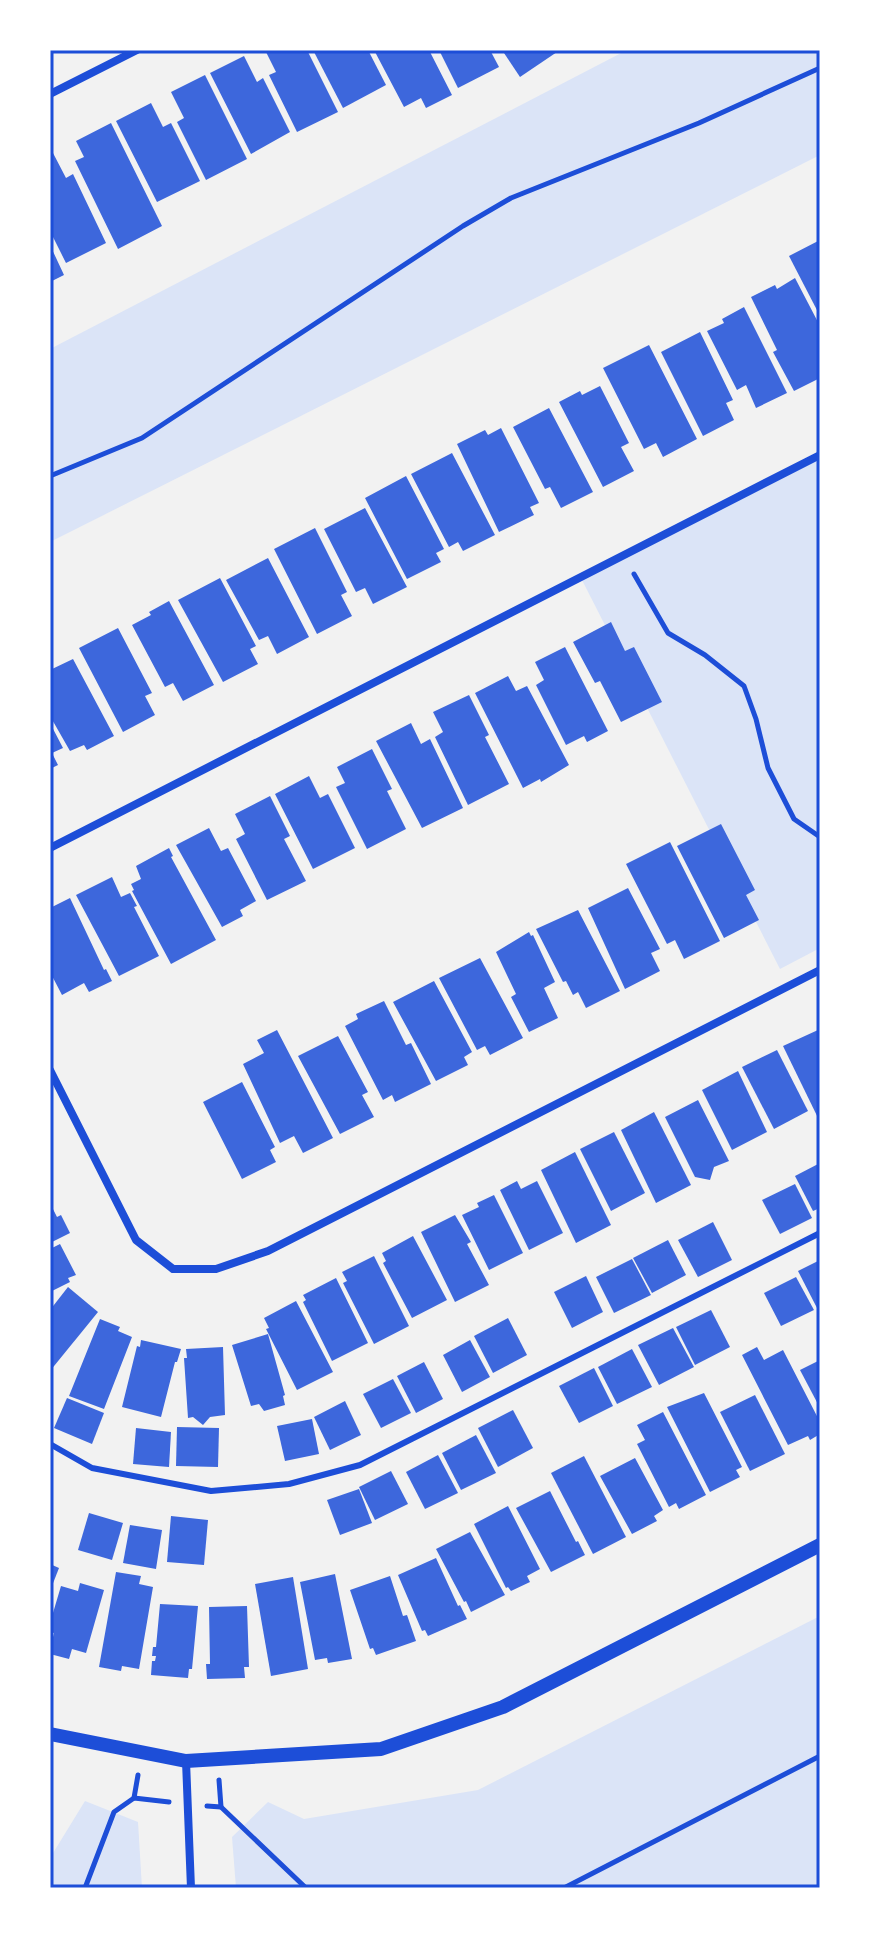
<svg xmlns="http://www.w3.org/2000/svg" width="870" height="1938" font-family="Barlow,sans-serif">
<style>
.green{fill:#dbe4f7}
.building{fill:#3d67dc}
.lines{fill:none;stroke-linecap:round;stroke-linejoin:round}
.path{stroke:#1d4ed8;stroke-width:5}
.service{stroke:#1d4ed8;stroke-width:6}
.minor{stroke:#1d4ed8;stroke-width:8}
.tertiary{stroke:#1d4ed8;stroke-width:14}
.neatline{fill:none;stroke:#1d4ed8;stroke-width:3}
</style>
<rect width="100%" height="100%" fill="#f2f2f2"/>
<g class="green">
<path d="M627,50H820V155L50,542V349Z"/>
<path d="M820,459V948L780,969L582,580Z"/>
<path d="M820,1616V1888H236L232,1837L268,1802L304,1819L478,1790Z"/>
<path d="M85,1801L138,1822L142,1888H50V1858Z"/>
</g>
<g class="building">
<path d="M265,50H307L338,112L297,132L269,75L276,72Z"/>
<path d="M313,50H368L386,85L343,108Z"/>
<path d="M374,50H429L452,95L426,108L421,98L404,107Z"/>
<path d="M439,50H490L499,67L458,88Z"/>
<path d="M502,50H556L557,52L520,77Z"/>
<path d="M244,56L257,82L263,78L290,132L251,154L210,73Z"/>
<path d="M205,75L247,159L206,180L177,122L184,118L171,92Z"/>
<path d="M151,103L163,127L171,123L200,181L157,202L116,121Z"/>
<path d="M111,123L162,226L118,249L75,161L84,157L76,141Z"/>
<path d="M53,153L66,178L73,174L106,243L66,263L50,231V154Z"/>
<path d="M820,240V316L789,256Z"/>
<path d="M50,245L64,275L50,282Z"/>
<path d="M795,278L820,326V378L794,391L773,352L777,350L751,297L775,285L777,289Z"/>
<path d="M744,307L787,393L756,408L746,385L737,390L707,331L724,323L722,319Z"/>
<path d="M700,332L733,400L726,403L734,420L703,436L661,352Z"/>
<path d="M649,345L697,439L663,457L656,443L644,449L603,368Z"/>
<path d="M600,386L629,443L621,447L634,471L603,487L559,402L580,391L582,395Z"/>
<path d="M549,408L593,492L561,508L550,487L545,489L513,427Z"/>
<path d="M501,428L539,503L530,507L534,515L499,532L457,444L485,430L488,435Z"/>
<path d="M452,453L495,535L463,551L458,542L449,547L411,474Z"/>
<path d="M406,476L444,549L436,553L441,562L407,579L365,498Z"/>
<path d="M365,508L407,587L373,604L365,588L356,592L324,529Z"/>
<path d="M315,528L347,592L341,595L352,616L317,634L274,549Z"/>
<path d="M268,558L309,637L277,654L268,636L259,640L226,580Z"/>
<path d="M220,578L256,646L250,649L258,664L223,682L178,600Z"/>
<path d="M169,601L214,685L183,701L173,683L165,687L132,625L151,615L149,612Z"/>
<path d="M611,622L625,651L634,647L662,702L621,722L600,681L595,683L573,642Z"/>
<path d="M118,628L152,693L145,696L155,715L123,732L79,648Z"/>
<path d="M565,647L608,731L587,742L584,736L566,745L536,685L544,680L535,662Z"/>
<path d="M73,659L114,736L87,750L84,745L70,751L50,716V670Z"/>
<path d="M508,676L516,691L527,686L569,765L541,782L540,779L523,788L475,693Z"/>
<path d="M469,695L489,735L485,737L509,784L468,805L435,737L443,732L433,712Z"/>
<path d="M50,723L63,748L52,753L58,765L50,769Z"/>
<path d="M411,723L421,744L430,739L463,808L422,828L376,741Z"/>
<path d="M372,749L392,789L387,791L406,829L367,849L336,787L345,783L337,767Z"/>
<path d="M309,776L320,798L328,794L355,848L313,869L275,794Z"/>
<path d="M270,796L290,836L284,839L306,881L267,900L236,839L245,834L235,814Z"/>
<path d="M721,824L755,890L746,895L759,920L724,938L677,846Z"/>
<path d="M209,828L221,851L228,848L256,901L240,910L243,916L222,927L176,845Z"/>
<path d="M670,842L720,941L684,959L675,940L667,944L626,864Z"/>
<path d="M169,848L173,856L171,857L216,940L171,964L132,891L134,890L131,884L141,879L136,866Z"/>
<path d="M112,877L121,897L130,893L137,906L134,907L159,956L119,976L76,895Z"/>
<path d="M628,888L660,949L651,953L660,971L625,989L588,908Z"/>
<path d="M70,898L104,970L106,969L112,981L89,992L84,983L62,995L50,972V908Z"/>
<path d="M578,910L620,991L586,1008L578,992L573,995L566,981L563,982L536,929Z"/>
<path d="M529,932L531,936L533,935L555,982L544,988L558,1018L529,1032L511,997L516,994L496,952Z"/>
<path d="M480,958L523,1038L490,1055L485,1046L477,1050L439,978Z"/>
<path d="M434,981L472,1052L464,1057L468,1065L436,1081L393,1002Z"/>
<path d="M384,1001L406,1045L411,1043L431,1084L395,1102L392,1095L383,1100L345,1026L358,1019L356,1014Z"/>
<path d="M277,1030L333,1138L303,1153L294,1136L280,1143L243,1064L264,1053L257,1040Z"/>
<path d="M818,1030L820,1035V1122L783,1046Z"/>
<path d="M338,1036L368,1092L362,1095L374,1117L340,1134L298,1056Z"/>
<path d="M777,1050L808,1111L774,1129L742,1067Z"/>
<path d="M738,1071L767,1132L732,1150L702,1090Z"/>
<path d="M242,1082L275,1147L270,1150L276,1162L242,1179L203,1102Z"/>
<path d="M698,1100L729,1161L714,1167L710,1180L695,1177L665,1117Z"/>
<path d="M654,1112L691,1185L656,1203L621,1130Z"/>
<path d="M614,1132L645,1193L611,1211L580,1149Z"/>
<path d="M575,1152L611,1225L576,1243L541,1170Z"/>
<path d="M820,1163V1208L813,1211L795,1176Z"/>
<path d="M517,1181L521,1189L537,1181L563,1233L529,1250L500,1190Z"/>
<path d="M795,1184L812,1218L780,1234L762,1200Z"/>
<path d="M494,1195L523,1253L489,1270L462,1215L479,1207L477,1203Z"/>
<path d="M50,1203L57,1217L61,1215L70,1233L50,1243Z"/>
<path d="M455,1215L471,1242L467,1244L489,1285L455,1302L421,1232Z"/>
<path d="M713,1222L732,1260L698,1277L678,1240Z"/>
<path d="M413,1236L447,1300L412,1318L383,1263L386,1261L382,1253Z"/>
<path d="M668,1240L686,1275L652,1293L633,1258Z"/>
<path d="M60,1244L76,1275L68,1278L70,1282L50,1292V1249Z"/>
<path d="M374,1256L409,1326L374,1344L343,1283L347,1281L342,1272Z"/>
<path d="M632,1259L651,1295L614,1313L596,1277Z"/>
<path d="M820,1260V1307L817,1308L798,1271Z"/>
<path d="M586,1276L603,1312L572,1328L554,1292Z"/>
<path d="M796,1277L814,1310L781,1326L764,1293Z"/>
<path d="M336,1278L368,1343L332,1361L303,1302L306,1300L303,1295Z"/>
<path d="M68,1287L98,1312L50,1371V1310Z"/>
<path d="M296,1301L333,1372L297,1390L266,1329L269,1328L264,1318Z"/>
<path d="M711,1310L730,1347L695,1365L676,1327Z"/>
<path d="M508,1318L527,1355L493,1373L474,1336Z"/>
<path d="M100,1319L120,1327L118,1331L132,1337L104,1409L69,1396Z"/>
<path d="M673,1328L694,1367L659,1385L638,1345Z"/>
<path d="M268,1334L285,1395L283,1396L285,1405L264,1411L259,1404L251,1406L232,1345Z"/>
<path d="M141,1340L181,1349L177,1362H175L161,1417L122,1407L137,1346L140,1347Z"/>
<path d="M470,1340L490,1377L462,1392L443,1355Z"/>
<path d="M223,1347L225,1415L210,1417L203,1425L193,1417L188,1418L184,1358H187L186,1349Z"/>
<path d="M757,1347L764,1360L783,1350L820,1422V1434L810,1440L808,1436L788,1445L742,1355Z"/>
<path d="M632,1349L652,1387L617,1404L598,1367Z"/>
<path d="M820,1360V1408L800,1370Z"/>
<path d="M424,1362L443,1399L416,1413L397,1376Z"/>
<path d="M594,1368L613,1406L579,1423L559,1386Z"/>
<path d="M393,1379L411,1413L381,1428L363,1394Z"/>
<path d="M704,1393L742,1467L736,1470L740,1477L710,1492L667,1407Z"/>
<path d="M755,1395L785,1454L750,1471L720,1412Z"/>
<path d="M67,1398L104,1413L92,1444L54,1428Z"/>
<path d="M345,1401L361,1435L330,1450L314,1417Z"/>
<path d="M513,1410L533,1448L498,1467L478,1428Z"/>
<path d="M663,1412L706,1495L679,1509L676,1503L669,1507L637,1444L645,1440L637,1425Z"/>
<path d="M312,1419L319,1454L285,1461L277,1426Z"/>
<path d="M177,1427L219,1428L218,1467L176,1466Z"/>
<path d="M136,1428L171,1432L169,1467L133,1464Z"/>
<path d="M476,1435L496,1473L461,1490L442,1453Z"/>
<path d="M438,1455L458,1493L425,1509L406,1472Z"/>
<path d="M584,1456L626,1537L593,1554L551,1473Z"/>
<path d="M635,1458L663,1510L654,1516L657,1521L632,1534L600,1476Z"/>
<path d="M391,1471L408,1504L375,1520L359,1487Z"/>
<path d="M359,1489L372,1523L340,1535L327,1500Z"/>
<path d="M550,1491L576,1542L578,1541L585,1555L551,1572L516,1508Z"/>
<path d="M508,1506L540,1569L527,1576L530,1582L511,1591L508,1587L506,1588L474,1524Z"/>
<path d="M89,1513L123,1523L112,1560L78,1550Z"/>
<path d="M171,1516L208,1520L204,1565L167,1562Z"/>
<path d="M130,1525L162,1530L156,1569L123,1563Z"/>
<path d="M470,1532L505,1595L471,1612L466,1601L464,1602L436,1549Z"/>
<path d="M436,1558L458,1606L460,1605L467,1619L428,1636L425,1630L422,1631L398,1575Z"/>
<path d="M50,1564L59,1568L50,1591Z"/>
<path d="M116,1572L141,1576L139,1584L153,1587L139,1669L122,1666L121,1671L99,1667Z"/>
<path d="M335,1574L352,1659L328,1663L327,1658L315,1660L300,1582Z"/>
<path d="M390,1576L403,1616L407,1615L416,1641L376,1655L373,1648L370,1649L350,1590Z"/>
<path d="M293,1577L308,1669L271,1676L255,1584Z"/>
<path d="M80,1583L104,1590L86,1653L72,1649L69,1659L50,1654V1641H52L54,1633L50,1632V1623L61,1586L78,1591Z"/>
<path d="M160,1604L198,1606L192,1669H189L188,1678L151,1675L152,1661H155L156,1656H152L153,1647H156Z"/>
<path d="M247,1606L249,1667H244L245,1678L207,1679L206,1664H210L209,1607Z"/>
</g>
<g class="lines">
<g class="path">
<path d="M50,476L142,438L463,226L511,198L699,123L820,68"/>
<path d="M634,574L668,633L705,655L744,686L756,719L768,768L794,819L820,837"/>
<path d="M219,1780L221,1807"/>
<path d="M134,1798L138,1775"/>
<path d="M207,1806L221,1807L306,1888"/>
<path d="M85,1888L114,1812L134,1798L169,1802"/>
<path d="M564,1888L820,1756"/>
</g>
<path class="service" d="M50,1444L92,1468L211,1491L289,1484L360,1465L820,1233"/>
<g class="minor">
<path d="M50,94L137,50"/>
<path d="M50,848L820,455"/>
<path d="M50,1070L136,1240L173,1269H216L268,1251L820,970"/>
<path d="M186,1761L191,1888"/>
</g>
<path class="tertiary" d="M50,1734L186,1761L381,1749L503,1707L820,1545"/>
</g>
<rect width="870" height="1938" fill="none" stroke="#ffffff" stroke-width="104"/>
<rect x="52" y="52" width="766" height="1834" class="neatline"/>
</svg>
